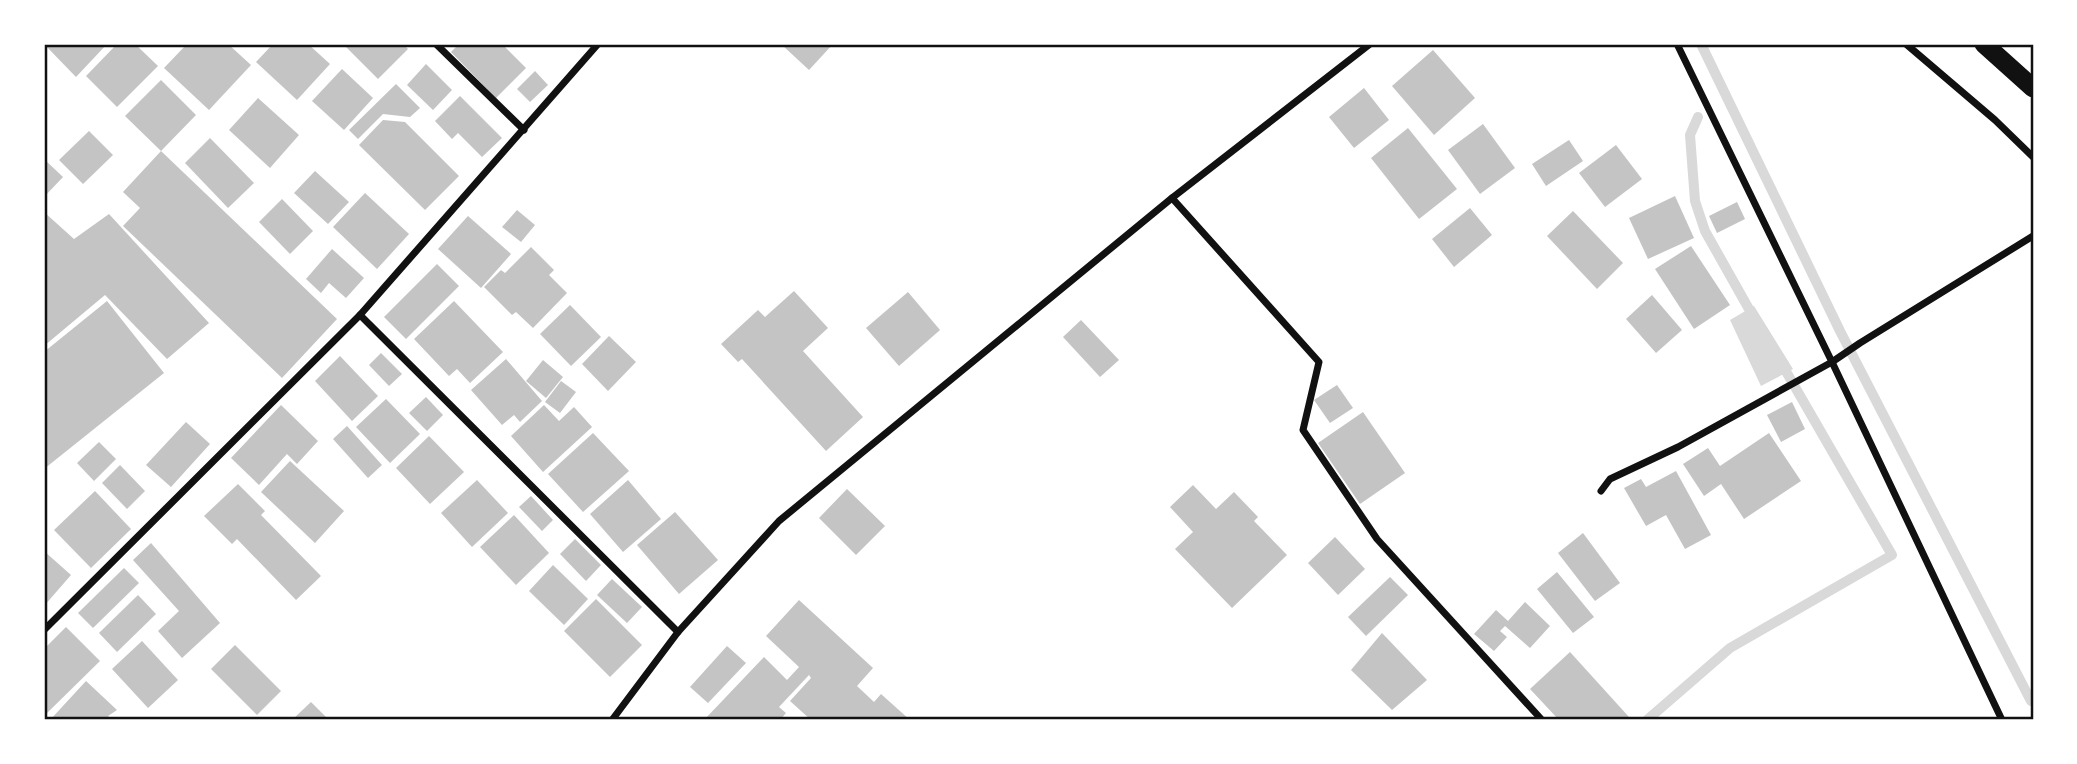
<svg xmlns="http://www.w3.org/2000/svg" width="2077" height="764" font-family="'Exo 2',sans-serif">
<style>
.water{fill:#d9d9d9}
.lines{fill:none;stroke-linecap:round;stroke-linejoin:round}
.stream{stroke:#d9d9d9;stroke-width:10}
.building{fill:#c4c4c4}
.minor{stroke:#111;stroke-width:7}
.trunk{stroke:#111;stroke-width:19}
.neatline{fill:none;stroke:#111;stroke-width:2.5}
</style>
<rect width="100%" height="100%" fill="#fff"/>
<path class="water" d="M1754,306L1793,369L1761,386L1730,320Z"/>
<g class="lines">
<g class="stream">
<path d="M1701,44L1840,331L2031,701"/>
<path d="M1698,117L1690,135L1695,201L1705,231L1754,318"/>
<path d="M1647,720L1730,648L1892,555L1780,361"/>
</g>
</g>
<g class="building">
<path d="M44,44H107L76,77Z"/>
<path d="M117,44H135L158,66L117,107L86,76Z"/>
<path d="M187,44H228L251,65L209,110L164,68Z"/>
<path d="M273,44H308L330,64L297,100L256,62Z"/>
<path d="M343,44H403L408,49L378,79Z"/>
<path d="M459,44H502L526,68L496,98L451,52Z"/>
<path d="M781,44H833L809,70Z"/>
<path d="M1433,50L1475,98L1434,135L1392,86Z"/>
<path d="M426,64L452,90L433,110L407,85Z"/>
<path d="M342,69L373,98L344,130L312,101Z"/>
<path d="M535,71L548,85L530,102L517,89Z"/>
<path d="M161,80L196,115L161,151L125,116Z"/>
<path d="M396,84L420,108L410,117L383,114L358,139L349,130Z"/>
<path d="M1364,88L1389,120L1354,148L1329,117Z"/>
<path d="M460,96L502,138L482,157L458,133L452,139L435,121Z"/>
<path d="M258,98L299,135L270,168L229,130Z"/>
<path d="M383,120L405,122L459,176L425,210L359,145Z"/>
<path d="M1483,124L1515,168L1480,194L1448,150Z"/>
<path d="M1408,128L1457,189L1419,219L1371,158Z"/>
<path d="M89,131L113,155L83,184L59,160Z"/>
<path d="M210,138L254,183L228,208L185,163Z"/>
<path d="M1569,140L1583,161L1546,186L1532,164Z"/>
<path d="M1616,145L1642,179L1605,207L1579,173Z"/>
<path d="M161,151L337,319L282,378L123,226L140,208L123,192Z"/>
<path d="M44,159L63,177L44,197Z"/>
<path d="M315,171L349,202L328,224L294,193Z"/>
<path d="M365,193L409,234L377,269L333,227Z"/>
<path d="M1675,196L1694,238L1648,259L1629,218Z"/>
<path d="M282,199L313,231L290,254L259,222Z"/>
<path d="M1737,202L1745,219L1717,233L1709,216Z"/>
<path d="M1470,208L1492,235L1454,267L1432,239Z"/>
<path d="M517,210L535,225L521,242L502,227Z"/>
<path d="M1573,211L1623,263L1597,289L1547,236Z"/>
<path d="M44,212L74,239L109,214L209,323L167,359L105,295L44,346Z"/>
<path d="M468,216L511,254L481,288L438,249Z"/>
<path d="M1691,246L1730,305L1694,329L1655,269Z"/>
<path d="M531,247L554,270L549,275L567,293L533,328L516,312L512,315L484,287L501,270L505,273Z"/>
<path d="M332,249L364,278L346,298L329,283L321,293L306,279Z"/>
<path d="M437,264L459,286L406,339L384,317Z"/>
<path d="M794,291L828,328L803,351L863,417L826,451L742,359L738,362L721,344L758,310L765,317Z"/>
<path d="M908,292L940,330L899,366L866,328Z"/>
<path d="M1652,295L1682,330L1656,353L1626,319Z"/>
<path d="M107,301L164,373L44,469V352Z"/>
<path d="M454,301L503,352L470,383L457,369L449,376L414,339Z"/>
<path d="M570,305L601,337L571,366L540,334Z"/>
<path d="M1081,320L1119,360L1100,377L1063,337Z"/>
<path d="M609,336L636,362L608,391L582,364Z"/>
<path d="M381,353L402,374L389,386L369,365Z"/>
<path d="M340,356L378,396L352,421L315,381Z"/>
<path d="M506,359L542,401L520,422L514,415L502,425L471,390Z"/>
<path d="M543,360L563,377L546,398L526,381Z"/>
<path d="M561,381L576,392L560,413L545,402Z"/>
<path d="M1337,385L1353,408L1330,423L1314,400Z"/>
<path d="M426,397L443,415L427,431L409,413Z"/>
<path d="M386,399L420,434L390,463L356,427Z"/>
<path d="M1792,402L1805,429L1781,442L1767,415Z"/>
<path d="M281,405L318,441L297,464L287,454L259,485L231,458Z"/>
<path d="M544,405L559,421L574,407L592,427L543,472L511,436Z"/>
<path d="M1363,412L1405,473L1360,504L1318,443Z"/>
<path d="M186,422L210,444L171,487L146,465Z"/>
<path d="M347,426L382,465L368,478L333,439Z"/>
<path d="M593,433L629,471L583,512L548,474Z"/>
<path d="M1769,433L1801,481L1744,519L1721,484L1704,496L1683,464L1708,448L1720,466Z"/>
<path d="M429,436L464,472L430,504L396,468Z"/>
<path d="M99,442L116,459L94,481L77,463Z"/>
<path d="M290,461L344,511L315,543L261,492Z"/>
<path d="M120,465L145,491L127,509L102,483Z"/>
<path d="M1676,471L1711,535L1685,549L1666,515L1646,526L1624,488L1641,479L1646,487Z"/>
<path d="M477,480L508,513L472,547L441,513Z"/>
<path d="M628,480L661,519L623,552L590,514Z"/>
<path d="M238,484L265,511L261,515L321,576L296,600L237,539L232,544L204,516Z"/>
<path d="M1193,485L1216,509L1234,492L1258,517L1254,521L1287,555L1232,608L1175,549L1193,532L1170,507Z"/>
<path d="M847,489L885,526L856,555L819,518Z"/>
<path d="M95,491L131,529L91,568L54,530Z"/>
<path d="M531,496L553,520L542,531L519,507Z"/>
<path d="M675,512L718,560L679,594L637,545Z"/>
<path d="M514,515L549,553L516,585L480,547Z"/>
<path d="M1583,533L1620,583L1595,601L1558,553Z"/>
<path d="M1335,537L1365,569L1338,595L1308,563Z"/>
<path d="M575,539L601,565L586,581L560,554Z"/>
<path d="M151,543L220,623L182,658L158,631L179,611L133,560Z"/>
<path d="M44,551L71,575L44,606Z"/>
<path d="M553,565L588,599L564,625L529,591Z"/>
<path d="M124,568L139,583L93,628L78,613Z"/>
<path d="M1557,572L1594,617L1573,633L1537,589Z"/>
<path d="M1390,577L1408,595L1366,636L1348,617Z"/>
<path d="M612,579L642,607L627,623L597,595Z"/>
<path d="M138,595L156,614L117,652L99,633Z"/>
<path d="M596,599L642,645L610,677L564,631Z"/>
<path d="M799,600L873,668L857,686L874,702L881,694L910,720H811L790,701L811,678L809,675L779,707L786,713L780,720H704L764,657L787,680L799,667L766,636Z"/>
<path d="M1525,602L1550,626L1530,648L1505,626L1500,631L1507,637L1494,651L1474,634L1496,610L1508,621Z"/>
<path d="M66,627L100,661L44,716V649Z"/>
<path d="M1382,633L1427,680L1392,710L1351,670Z"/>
<path d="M142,641L178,680L148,708L112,669Z"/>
<path d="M235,645L281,691L257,715L211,669Z"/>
<path d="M727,646L746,663L708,703L690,687Z"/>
<path d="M1570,652L1629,717L1625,720H1559L1530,689Z"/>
<path d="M86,681L117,710L108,716L113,720H50Z"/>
<path d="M311,702L329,720H292Z"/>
</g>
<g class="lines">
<g class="minor">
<path d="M436,44L524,130"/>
<path d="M1677,44L1832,362L2002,720"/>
<path d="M1906,44L1995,120L2033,157"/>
<path d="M1172,198L1319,362L1303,430L1377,539L1542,720"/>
<path d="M360,315L678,632"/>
<path d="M1601,491L1610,479L1678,447L1832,362L1860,343L2033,236"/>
<path d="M44,630L360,315L598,44"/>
<path d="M612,720L678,632L779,521L1172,198L1370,44"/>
</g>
<path class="trunk" d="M1984,44L2033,88"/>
</g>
<rect width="2077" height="764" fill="none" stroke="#ffffff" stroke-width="91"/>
<rect x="46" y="46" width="1986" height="672" class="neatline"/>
</svg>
